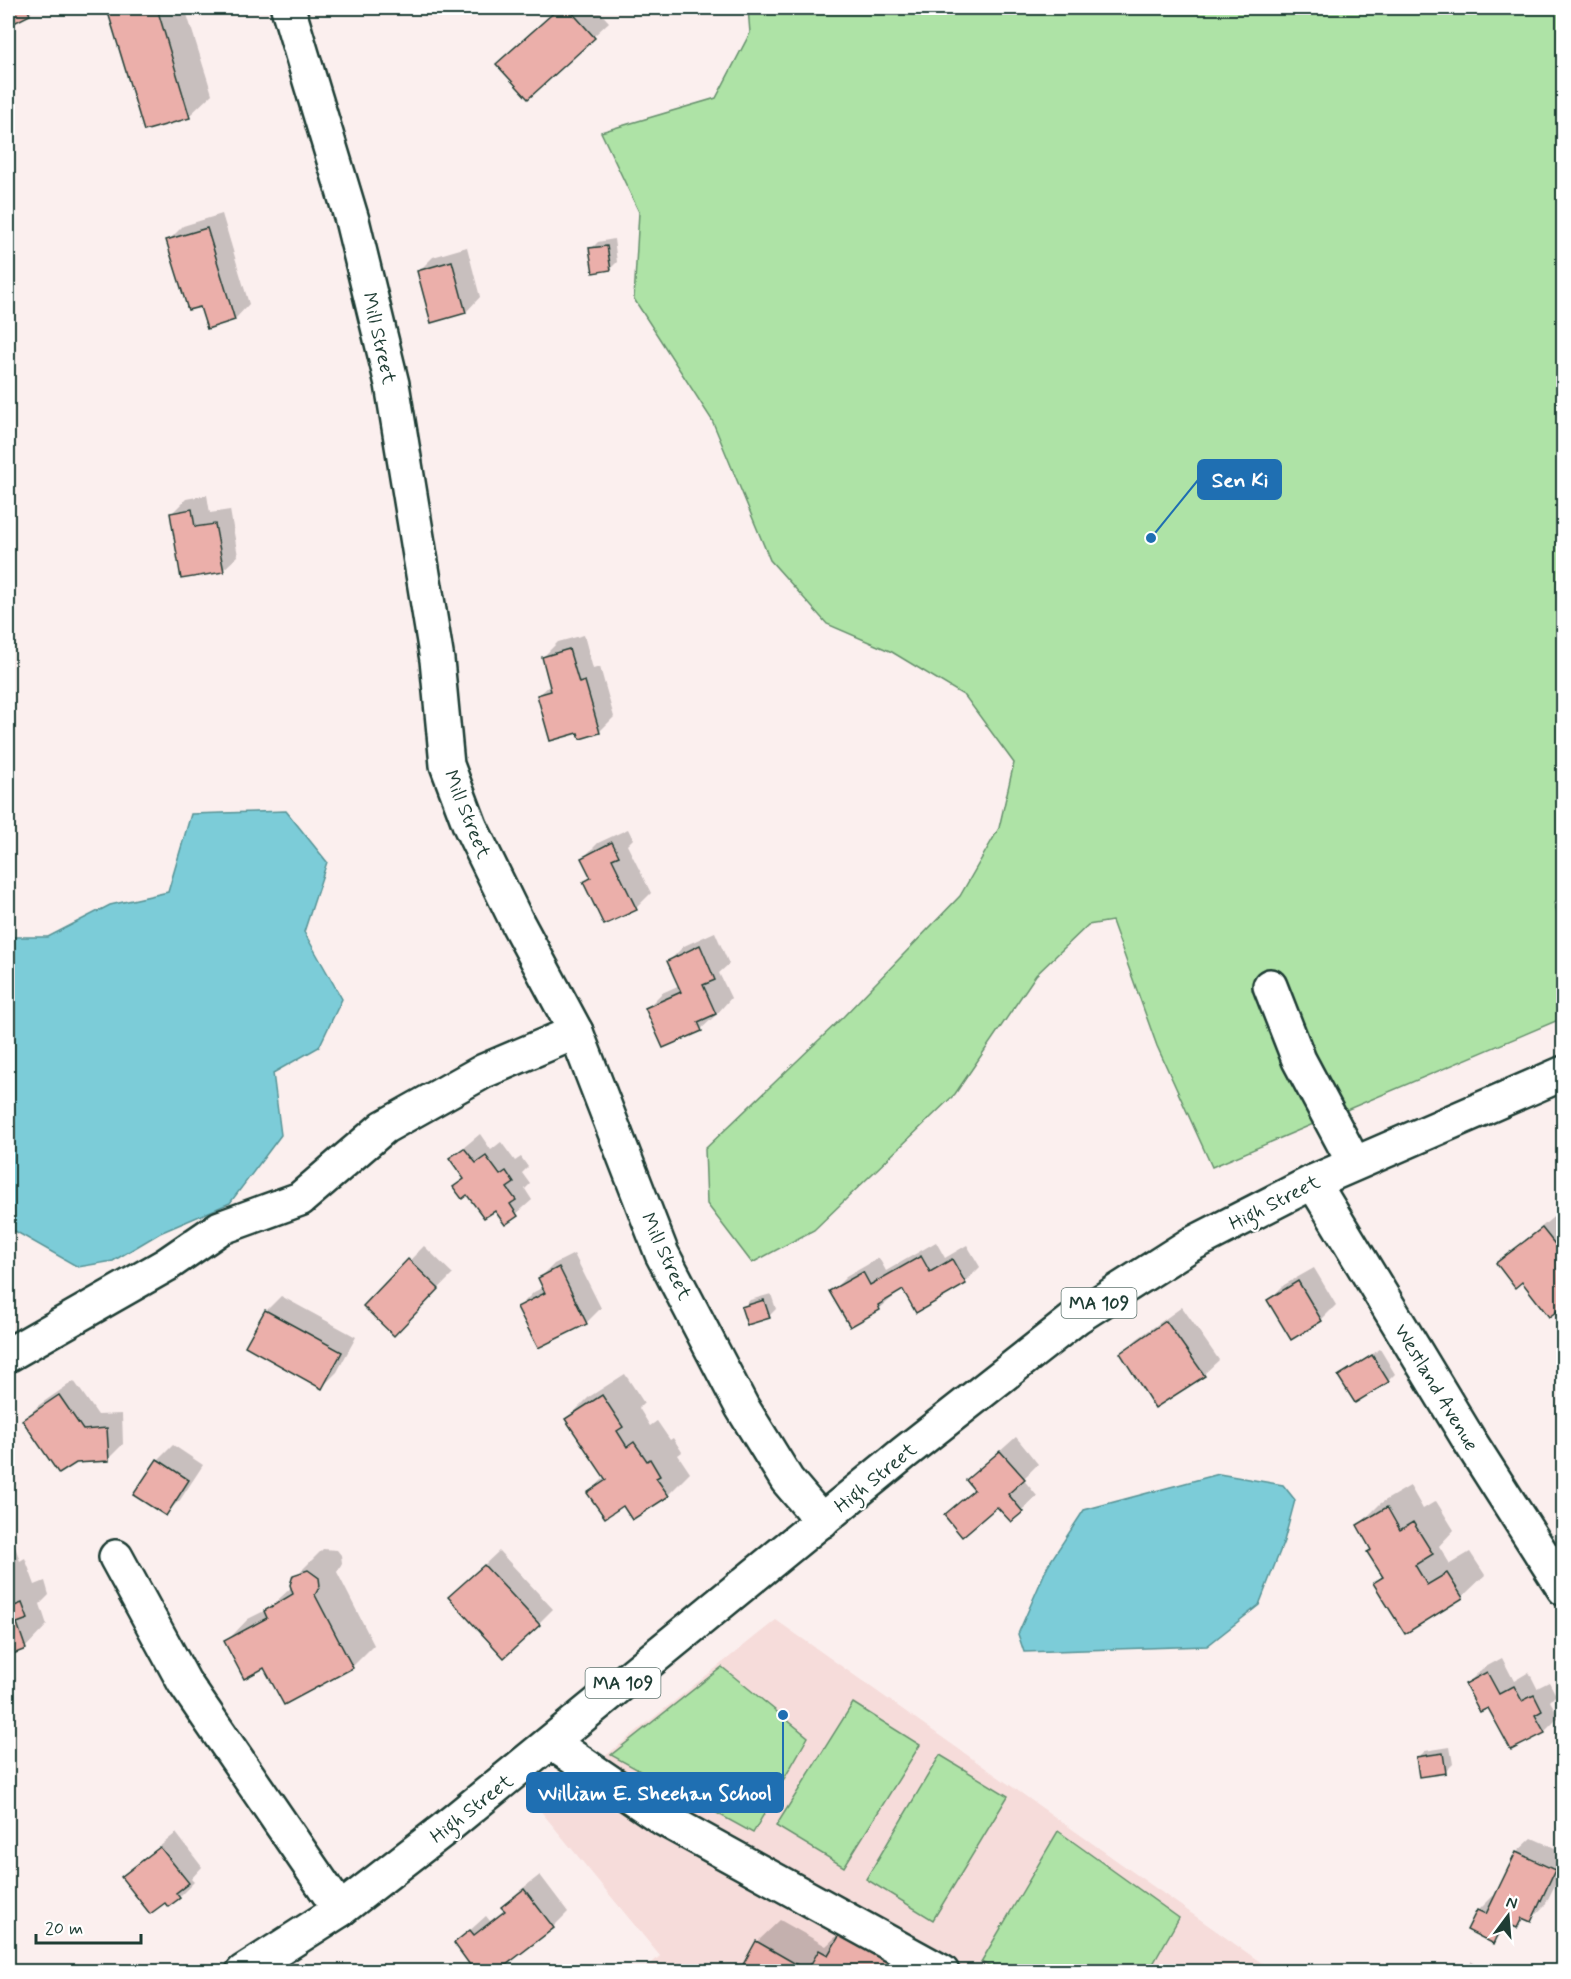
<svg xmlns="http://www.w3.org/2000/svg" width="1571" height="1979" font-family="Mynerve,sans-serif">
<style>
.built{fill:#f6dcda}
.green{fill:#aee3a6;stroke:#66906d;stroke-width:1.5}
.water{fill:#7cccd8;stroke:#579396;stroke-width:1.5}
.shadow{fill:#0003}
.building{fill:#ebafaa;stroke:#1f3d34;stroke-width:1.5}
.lines{fill:none;stroke-linecap:round;stroke-linejoin:round}
.minor-casing{stroke:#1f3d34;stroke-width:38}
.major-casing{stroke:#1f3d34;stroke-width:38}
.minor{stroke:#fff;stroke-width:33}
.major{stroke:#fff;stroke-width:33}
.labels{text-anchor:middle;stroke-width:4.5;stroke-linejoin:round;paint-order:stroke}
.shield{fill:#fff;stroke:#627771;stroke-width:1.5}
.shield-label{font-size:18px;font-weight:bold;fill:#1f3d34}
.street-label{font-size:20px;fill:#1f3d34;stroke:#fff}
.leader{fill:none;stroke:#1f6fb2;stroke-width:2}
.callout-dot{fill:#1f6fb2;stroke:#fff;stroke-width:2}
.callout{fill:#1f6fb2;stroke:#1f6fb2;stroke-width:2}
.callout-label{font-size:21px;text-anchor:middle;font-weight:bold;fill:#fff}
</style>
<rect width="100%" height="100%" fill="#fbefee"/>
<filter id="ink" filterUnits="userSpaceOnUse"><feTurbulence type="fractalNoise" baseFrequency=".0167" numOctaves="2"/><feDisplacementMap in="SourceGraphic" scale="12" xChannelSelector="R" yChannelSelector="G"/><feConvolveMatrix kernelMatrix="1 2 1 2 8 2 1 2 1" color-interpolation-filters="sRGB"/></filter>
<g filter="url(#ink)">
<polygon class="built" points="776,1620 1273,1971 643,1971 660,1956 539,1809"/>
<g class="green">
<polygon points="748,8 1563,8 1564,898 1554,903 1563,928 1563,1018 1212,1167 1157,1046 1112,921 1088,925 1036,975 955,1094 814,1230 752,1263 707,1204 705,1149 843,1017 960,896 999,828 1014,763 965,696 892,652 827,624 770,560 712,420 634,299 639,212 601,132 716,98 750,33"/>
<polygon points="722,1667 808,1737 753,1833 611,1755"/>
<polygon points="853,1703 920,1745 844,1867 776,1826"/>
<polygon points="940,1755 1008,1796 933,1920 866,1879"/>
<polygon points="1058,1831 1179,1918 1149,1971 998,1971 981,1962"/>
</g>
<g class="water">
<polygon points="286,811 327,862 304,932 342,999 319,1047 273,1073 281,1135 230,1203 160,1233 113,1261 78,1267 15,1231 8,1231 8,937 48,937 110,905 168,892 191,814"/>
<polygon points="1219,1474 1283,1485 1295,1500 1284,1541 1259,1605 1207,1646 1024,1652 1018,1634 1048,1565 1084,1510"/>
</g>
<g class="shadow">
<polygon points="8,8 36,8 29,14 8,25"/>
<polygon points="111,8 185,8 212,94 189,116 109,10"/>
<polygon points="559,8 596,8 609,22 528,97 513,49"/>
<polygon points="222,214 249,304 235,319 201,305 168,241 183,226"/>
<polygon points="614,239 617,262 610,269 591,249 598,242"/>
<polygon points="467,247 480,297 466,312 418,272 433,257"/>
<polygon points="207,495 210,513 230,510 238,556 223,570 171,514 186,499"/>
<polygon points="584,635 593,669 600,667 614,717 599,732 538,696 551,684 543,657 558,642"/>
<polygon points="628,829 633,839 627,845 651,893 636,908 585,882 592,875 583,858 598,843"/>
<polygon points="715,932 729,964 719,973 731,998 716,1015 701,1029 647,1008 662,993 680,985 669,961 684,946"/>
<polygon points="480,1134 491,1150 501,1142 515,1161 521,1157 528,1167 522,1173 530,1184 525,1189 532,1200 506,1223 496,1209 455,1187 464,1178 451,1158"/>
<polygon points="1557,1214 1564,1222 1564,1304 1498,1263"/>
<polygon points="936,1242 945,1258 967,1245 980,1267 965,1282 904,1288 879,1309 831,1292 846,1277 879,1258 886,1271"/>
<polygon points="424,1246 453,1274 394,1334 365,1306"/>
<polygon points="574,1254 601,1308 586,1323 519,1307 534,1292 544,1287 539,1279 554,1264"/>
<polygon points="1314,1268 1336,1305 1321,1320 1269,1300 1284,1285"/>
<polygon points="771,1294 776,1309 769,1316 743,1308 750,1300"/>
<polygon points="281,1296 356,1337 337,1372 322,1387 266,1311"/>
<polygon points="1182,1307 1219,1360 1204,1374 1156,1406 1122,1353 1137,1339"/>
<polygon points="1380,1349 1395,1374 1388,1381 1340,1376"/>
<polygon points="625,1374 644,1403 639,1408 650,1426 657,1421 670,1440 673,1438 682,1452 678,1455 690,1473 668,1495 623,1504 589,1493 605,1477 567,1419 589,1397"/>
<polygon points="74,1381 98,1415 122,1414 123,1444 108,1459 24,1420 39,1405"/>
<polygon points="1016,1437 1038,1464 1023,1479 1037,1496 1011,1520 998,1505 946,1515 975,1488 968,1480"/>
<polygon points="173,1445 203,1465 180,1500 165,1514 158,1460"/>
<polygon points="1410,1486 1423,1509 1436,1501 1454,1530 1439,1546 1450,1564 1470,1552 1485,1575 1462,1597 1375,1584 1383,1575 1359,1525 1381,1503"/>
<polygon points="8,1526 20,1561 25,1558 35,1585 45,1581 49,1595 40,1604 47,1625 25,1648 8,1654"/>
<polygon points="323,1549 337,1550 341,1555 342,1563 337,1572 374,1645 352,1667 264,1666 226,1642 248,1619 268,1609 293,1586 292,1580"/>
<polygon points="499,1551 553,1609 538,1624 465,1583"/>
<polygon points="1502,1658 1514,1681 1529,1672 1537,1688 1549,1682 1556,1695 1550,1701 1559,1717 1544,1732 1489,1706 1467,1684 1482,1669"/>
<polygon points="1450,1747 1453,1764 1446,1771 1418,1758 1425,1751"/>
<polygon points="176,1833 202,1867 191,1879 194,1882 179,1897 165,1901 123,1877"/>
<polygon points="1532,1838 1564,1852 1564,1867 1545,1905 1530,1920 1525,1918 1516,1927 1510,1924 1494,1942 1478,1911 1493,1896 1495,1897 1517,1852"/>
<polygon points="540,1875 568,1912 553,1927 495,1972 456,1943 486,1916 490,1921 506,1909 503,1907 518,1892"/>
<polygon points="865,1910 971,1972 734,1972 747,1959 757,1942 780,1920 826,1946"/>
<polygon points="1472,1961 1491,1972 1461,1972"/>
</g>
<g class="building">
<polygon points="8,8 27,8 30,15 8,26"/>
<polygon points="113,8 157,8 190,118 144,131 107,9"/>
<polygon points="559,8 568,8 595,38 528,99 496,64"/>
<polygon points="207,228 235,320 207,329 200,307 188,310 166,240"/>
<polygon points="607,246 611,270 593,273 589,248"/>
<polygon points="452,261 466,313 431,323 417,271"/>
<polygon points="192,509 195,527 215,524 224,572 181,579 170,513"/>
<polygon points="569,649 579,683 585,681 600,733 580,739 578,733 550,741 537,695 551,691 542,657"/>
<polygon points="612,842 619,856 612,859 637,910 604,925 583,882 591,878 581,858"/>
<polygon points="700,945 715,980 703,985 716,1014 698,1022 702,1031 663,1048 645,1008 681,992 667,961"/>
<polygon points="464,1148 476,1163 486,1156 500,1175 506,1171 514,1183 507,1188 516,1200 510,1204 518,1216 505,1225 495,1211 484,1218 467,1195 462,1199 453,1187 464,1179 449,1158"/>
<polygon points="1542,1228 1562,1253 1564,1252 1564,1306 1549,1317 1522,1282 1515,1288 1496,1263"/>
<polygon points="921,1256 930,1272 952,1259 966,1284 916,1313 903,1290 878,1305 880,1310 850,1327 829,1291 863,1272 870,1285"/>
<polygon points="408,1259 439,1289 394,1336 363,1306"/>
<polygon points="559,1267 587,1324 538,1348 517,1307 545,1293 538,1278"/>
<polygon points="1298,1281 1322,1321 1291,1340 1267,1300"/>
<polygon points="764,1300 770,1318 747,1325 741,1307"/>
<polygon points="265,1310 342,1352 322,1389 245,1346"/>
<polygon points="1166,1321 1205,1376 1155,1408 1120,1353"/>
<polygon points="1372,1355 1389,1382 1355,1403 1338,1376"/>
<polygon points="59,1395 83,1430 107,1428 109,1461 76,1463 59,1474 22,1420"/>
<polygon points="602,1395 623,1427 617,1431 627,1447 634,1442 647,1461 650,1459 660,1476 656,1478 669,1496 632,1520 623,1506 605,1518 587,1493 606,1480 565,1419"/>
<polygon points="1000,1451 1025,1479 1008,1494 1023,1512 1011,1522 997,1507 962,1537 944,1515 974,1490 966,1480"/>
<polygon points="157,1459 189,1480 166,1516 133,1495"/>
<polygon points="1387,1507 1400,1530 1413,1522 1433,1554 1415,1565 1427,1585 1447,1573 1463,1598 1405,1634 1373,1583 1383,1577 1367,1552 1371,1550 1357,1525"/>
<polygon points="484,1565 540,1625 504,1658 448,1597"/>
<polygon points="308,1570 319,1578 320,1586 315,1595 353,1668 284,1705 264,1668 244,1679 224,1641 267,1618 264,1611 293,1594 290,1585 293,1575"/>
<polygon points="8,1594 12,1607 22,1603 28,1619 17,1623 26,1649 8,1656"/>
<polygon points="1487,1672 1499,1694 1514,1686 1522,1701 1534,1695 1542,1711 1535,1715 1545,1733 1511,1750 1488,1708 1480,1712 1465,1684"/>
<polygon points="1443,1753 1446,1773 1419,1777 1416,1757"/>
<polygon points="160,1847 189,1883 176,1893 180,1898 168,1907 165,1903 150,1914 121,1877"/>
<polygon points="1516,1852 1555,1870 1531,1922 1522,1918 1517,1928 1504,1922 1494,1944 1467,1930 1477,1910 1486,1914"/>
<polygon points="524,1889 554,1928 497,1972 475,1972 454,1943 470,1930 474,1935 505,1911 501,1907"/>
<polygon points="842,1931 913,1972 821,1972 811,1964 819,1950 828,1955"/>
<polygon points="756,1941 810,1972 739,1972"/>
</g>
<g class="lines">
<g class="minor-casing">
<g id="minor">
<polyline points="288,8 352,220 392,384 437,660 447,765 470,826 518,924 576,1032 662,1254 742,1407 787,1480 822,1521"/>
<polyline points="1270,986 1299,1060 1354,1163"/>
<polyline points="1313,1182 1469,1440 1564,1589"/>
<polyline points="8,1355 166,1265 220,1228 300,1199 384,1127 484,1071 576,1032"/>
<polyline points="116,1557 184,1682 340,1910"/>
<polyline points="552,1743 664,1819 942,1972"/>
</g>
</g>
<g class="major-casing">
<polyline id="major" points="243,1972 340,1910 443,1830 904,1453 1077,1317 1190,1245 1313,1182 1564,1073"/>
</g>
<use href="#minor" class="minor"/>
<use href="#major" class="major"/>
</g>
</g>
<g class="labels">
<g class="shield">
<rect x="1061.5" y="1288" width="75" height="30" rx="4.5"/>
<rect x="585.5" y="1668" width="75" height="30" rx="4.5"/>
</g>
<g class="shield-label">
<text x="1099" y="1309">MA 109</text>
<text x="623" y="1689">MA 109</text>
</g>
<g class="street-label">
<text transform="translate(380 338) rotate(77)" y="7">Mill Street</text>
<text transform="translate(468 814) rotate(68)" y="7">Mill Street</text>
<text transform="translate(1274 1202) rotate(-27)" y="7">High Street</text>
<text transform="translate(667 1256) rotate(65)" y="7">Mill Street</text>
<text transform="translate(1437 1387) rotate(59)" y="7">Westland Avenue</text>
<text transform="translate(875 1477) rotate(-39)" y="7">High Street</text>
<text transform="translate(471 1808) rotate(-38)" y="7">High Street</text>
</g>
</g>
<path class="leader" d="M1151 538L1198 480M783 1715L783 1792"/>
<g class="callout-dot">
<circle cx="1151" cy="538" r="6"/>
<circle cx="783" cy="1715" r="6"/>
</g>
<g class="callout">
<rect x="1198" y="460" width="83" height="39" rx="6"/>
<rect x="527" y="1773" width="256" height="39" rx="6"/>
</g>
<g class="callout-label">
<text x="1240" y="487">Sen Ki</text>
<text x="655" y="1800">William E. Sheehan School</text>
</g>
<rect width="1571" height="1979" fill="none" stroke="#fff" stroke-width="30"/>
<rect x="15" y="15" width="1541" height="1949" fill="none" stroke="#1f3d34" stroke-width="2" filter="url(#ink)"/>
<g transform="translate(1508 1916) rotate(16)" stroke="#ffffff" stroke-width="4.5" paint-order="stroke">
<path d="M0-4.5L10 22L0 15L-10 22Z" fill="#1f3d34"/>
<text y="-9" font-size="16" font-weight="bold" text-anchor="middle" fill="#1f3d34">N</text>
</g>
<path d="M36 1934v9h105v-9" fill="none" stroke="#1f3d34" stroke-width="3"/>
<text x="45" y="1934" font-size="18" fill="#1f3d34" stroke="#ffffff" stroke-width="4.5" paint-order="stroke">20 m</text>
</svg>
